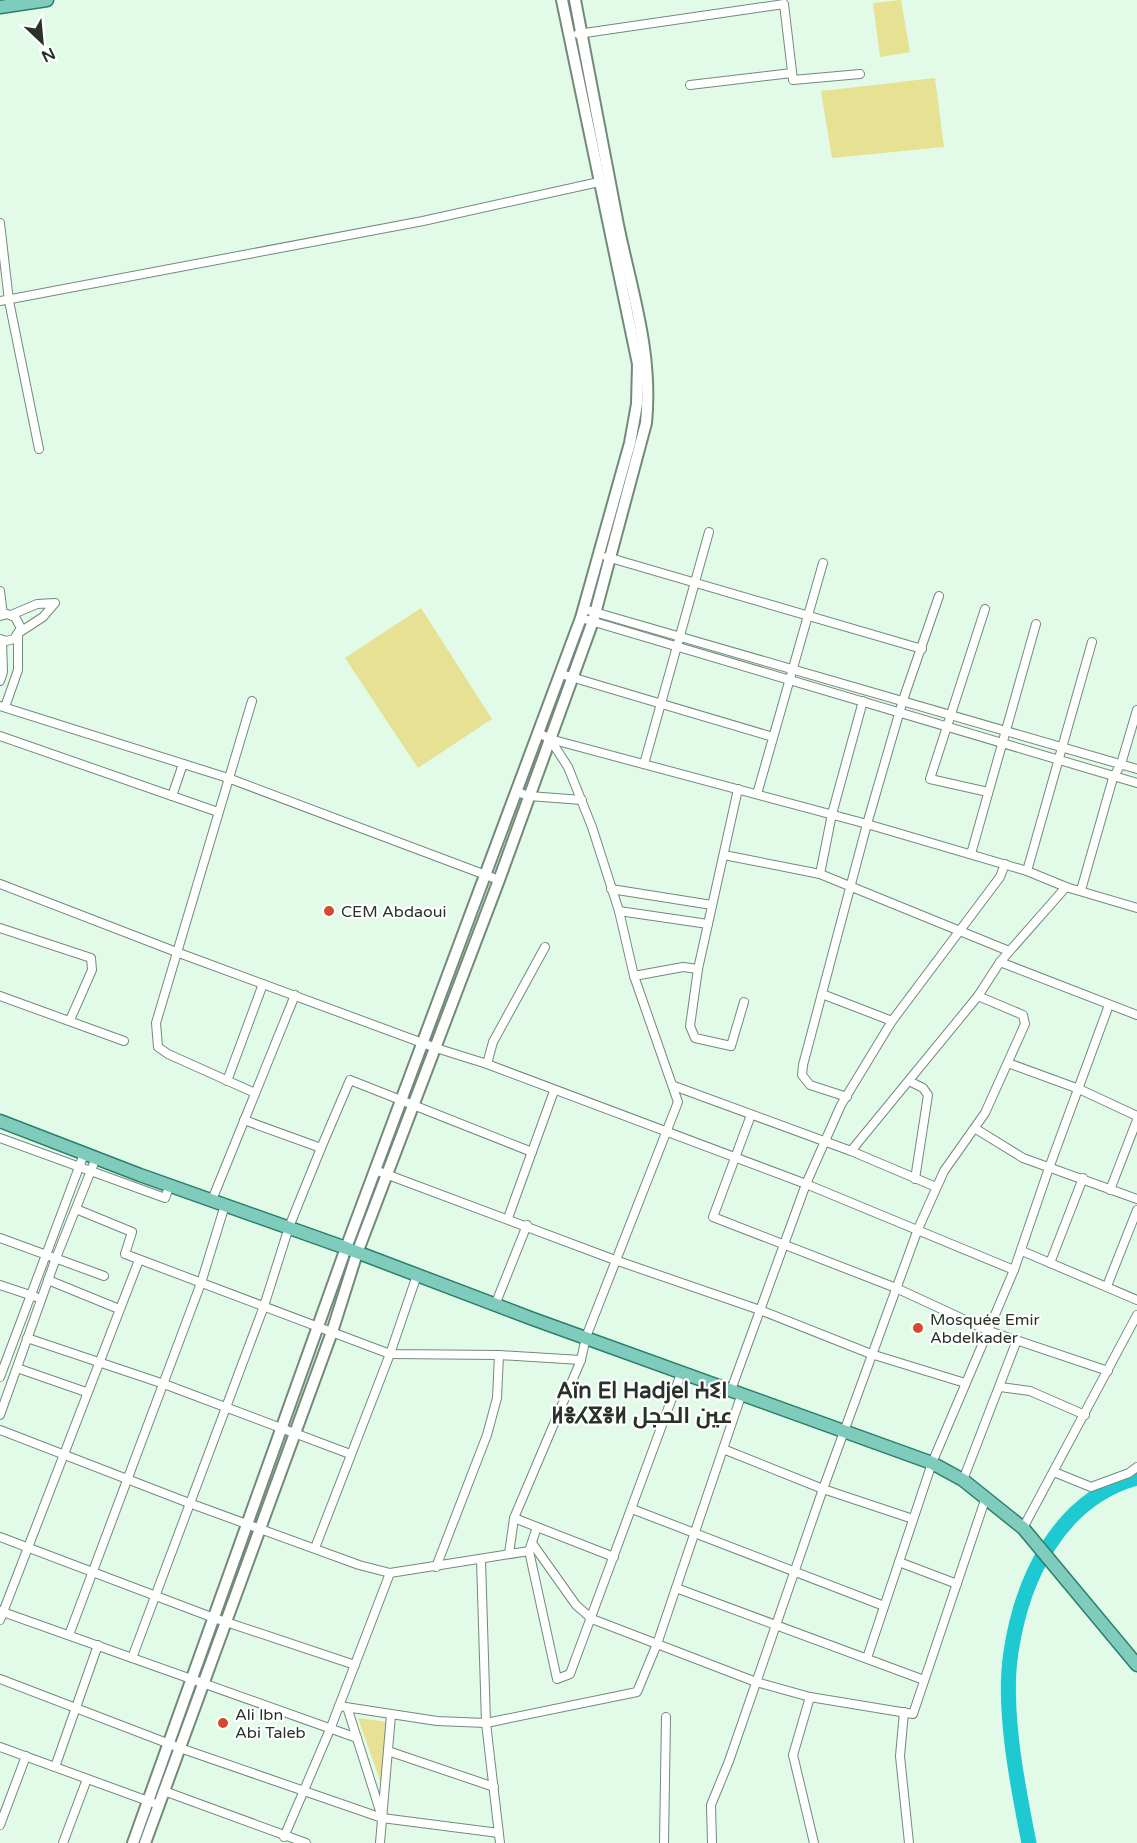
<svg xmlns="http://www.w3.org/2000/svg" width="1137" height="1843" font-family="'Varela Round',Cairo,'Noto Sans Tifinagh',sans-serif">
<style>
.green{fill:#e7e193}
.lines{fill:none;stroke-linecap:round;stroke-linejoin:round}
.river{stroke:#1ec9d1;stroke-width:15}
.minor-casing{stroke:#748a79;stroke-width:10}
.secondary-casing{stroke:#748a79;stroke-width:14}
.primary-casing{stroke:#297f6c;stroke-width:15}
.minor{stroke:#fff;stroke-width:8}
.secondary{stroke:#fff;stroke-width:10}
.primary{stroke:#7fcbbc;stroke-width:12}
.poi-dot{fill:#d5492e;stroke:#fff;stroke-width:2}
.labels{text-anchor:middle;stroke-width:4.5;stroke-linejoin:round;paint-order:stroke}
.poi-label{font-size:16px;fill:#28322b;stroke:#fff;text-anchor:start}
.district-label{font-size:22px;font-weight:bold;fill:#28322b;stroke:#fff}
</style>
<rect width="100%" height="100%" fill="#e2fbe8"/>
<g class="green">
<polygon points="901,0 910,52 880,57 873,3"/>
<polygon points="935,78 944,147 832,158 821,91"/>
<polygon points="421,608 492,719 418,768 345,658"/>
<polygon points="358,1718 387,1722 381,1783"/>
</g>
<g class="lines">
<path class="river" d="M1029,1843c-11,-55 -27,-135 -18,-191 11,-73 48,-153 126,-174"/>
<g class="minor-casing">
<g id="minor">
<polyline points="578,34 784,4 793,80 860,74"/>
<polyline points="690,85 792,73"/>
<polyline points="0,223 9,301 39,449"/>
<polyline points="0,301 423,221 599,182"/>
<polyline points="607,557 922,649"/>
<polyline points="0,591 3,615"/>
<polyline points="584,609 1137,769"/>
<polyline points="985,609 930,779 988,792"/>
<polyline points="11,615 37,604 55,603 43,617 20,632"/>
<polyline points="0,616 7,614 15,617 21,628 14,639 6,641 0,639"/>
<polyline points="581,618 1137,783"/>
<polyline points="561,674 773,737"/>
<polyline points="0,681 3,672 2,640"/>
<polyline points="252,701 156,1023 158,1047 168,1054 255,1093"/>
<polyline points="0,706 228,778 499,880"/>
<polyline points="5,707 18,670 18,636"/>
<polyline points="539,733 550,739 867,824 1027,871 1066,887 1137,908"/>
<polyline points="0,736 218,812"/>
<polyline points="644,764 709,532"/>
<polyline points="517,792 529,796 582,800"/>
<polyline points="757,794 823,563"/>
<polyline points="172,796 183,764"/>
<polyline points="971,854 1036,624"/>
<polyline points="724,855 820,874 1009,951"/>
<polyline points="1027,871 1092,642"/>
<polyline points="820,874 832,814 863,701"/>
<polyline points="0,884 179,953 436,1048 487,1064 806,1184 1014,1270"/>
<polyline points="611,889 712,905"/>
<polyline points="1081,890 1113,778 1121,764 1137,710"/>
<polyline points="619,911 708,924"/>
<polyline points="0,928 91,958 92,970 70,1020"/>
<polyline points="1000,962 1137,1015"/>
<polyline points="698,969 690,1026 695,1038 731,1046 744,1002"/>
<polyline points="634,976 683,967 698,969 738,789"/>
<polyline points="822,994 892,1021"/>
<polyline points="0,996 124,1041"/>
<polyline points="1008,1063 1079,1089 1137,1116"/>
<polyline points="487,1064 493,1042 545,947"/>
<polyline points="227,1081 263,984"/>
<polyline points="909,1081 923,1088 928,1095 915,1179"/>
<polyline points="674,1086 851,1151 936,1187"/>
<polyline points="847,1097 810,1085 802,1075 803,1065 867,824 903,700 939,596"/>
<polyline points="751,1115 713,1217 896,1288 989,1331 1108,1371"/>
<polyline points="976,1129 1023,1158 1137,1199"/>
<polyline points="0,1138 165,1198 170,1185"/>
<polyline points="321,1148 350,1080 532,1152"/>
<polyline points="851,1151 978,996 1000,962 1066,887"/>
<polyline points="375,1170 615,1260 760,1310 871,1354 965,1383"/>
<polyline points="1110,1190 1137,1120"/>
<polyline points="212,1200 295,995"/>
<polyline points="76,1209 132,1232 125,1254 390,1354 499,1355 581,1360"/>
<polyline points="508,1218 554,1091"/>
<polyline points="0,1238 104,1276"/>
<polyline points="1022,1251 1137,1300"/>
<polyline points="1050,1263 1083,1178"/>
<polyline points="48,1280 119,1309"/>
<polyline points="0,1285 36,1297"/>
<polyline points="1107,1286 1137,1210"/>
<polyline points="495,1305 527,1225"/>
<polyline points="27,1338 164,1384 350,1454"/>
<polyline points="17,1368 86,1392"/>
<polyline points="0,1377 84,1154"/>
<polyline points="1000,1387 1030,1391 1085,1415"/>
<polyline points="731,1390 806,1184 841,1105 892,1021 1000,877 1005,864"/>
<polyline points="0,1415 56,1258 96,1158"/>
<polyline points="0,1430 189,1503 359,1565 390,1573 529,1551 537,1527"/>
<polyline points="723,1449 823,1489 913,1519"/>
<polyline points="1054,1472 1091,1487 1129,1473 1137,1467"/>
<polyline points="963,1480 1017,1340"/>
<polyline points="632,1509 884,1606"/>
<polyline points="514,1518 614,1557"/>
<polyline points="1023,1528 1137,1315"/>
<polyline points="0,1537 214,1618 355,1665"/>
<polyline points="532,1543 576,1605 592,1619 756,1682 810,1697 913,1714 986,1497"/>
<polyline points="315,1548 390,1354 417,1275"/>
<polyline points="529,1551 557,1679 570,1674 682,1371"/>
<polyline points="509,1554 514,1518 581,1360 586,1337 678,1102 634,976 619,911 592,827 568,767 550,739"/>
<polyline points="481,1560 486,1723 500,1843"/>
<polyline points="899,1562 957,1584"/>
<polyline points="436,1567 487,1435 497,1398 499,1355"/>
<polyline points="676,1588 924,1680"/>
<polyline points="0,1611 357,1738"/>
<polyline points="0,1620 139,1260"/>
<polyline points="69,1635 201,1283 225,1205"/>
<polyline points="132,1658 264,1306 289,1227 321,1148 244,1120"/>
<polyline points="867,1658 932,1463 1014,1270 1049,1168 1109,1005"/>
<polyline points="0,1679 180,1748 382,1818 499,1833"/>
<polyline points="810,1697 793,1755 814,1843"/>
<polyline points="339,1706 437,1721 486,1723 637,1692 657,1644 742,1393"/>
<polyline points="348,1710 381,1814"/>
<polyline points="904,1712 900,1756 909,1843"/>
<polyline points="0,1747 159,1805"/>
<polyline points="388,1751 494,1787"/>
<polyline points="55,1767 98,1645"/>
<polyline points="164,1791 306,1843"/>
<polyline points="0,1825 26,1756"/>
<polyline points="284,1837 331,1727 390,1573"/>
<polyline points="63,1843 87,1779"/>
<polyline points="380,1843 391,1715"/>
<polyline points="664,1843 666,1717"/>
<polyline points="712,1843 711,1805 729,1761 823,1489 918,1229 944,1171 985,1113 1025,1024 1023,1015 978,996"/>
</g>
</g>
<g class="secondary-casing">
<g id="secondary">
<polyline points="133,1843 346,1248 581,618 630,443 637,404 638,364 562,0"/>
<path d="M145,1843l187,-511 25,-79 142,-373 94,-259 53,-198c7,-70 -14,-130 -28,-198 -15,-75 -29,-150 -43,-225"/>
</g>
</g>
<g class="primary-casing">
<g id="primary">
<polyline points="0,7 47,0"/>
<polyline points="0,1121 140,1175 346,1248 533,1319 932,1463 963,1480 1023,1528 1137,1665"/>
</g>
</g>
<use href="#minor" class="minor"/>
<use href="#secondary" class="secondary"/>
<use href="#primary" class="primary"/>
</g>
<g class="poi-dot">
<circle cx="329" cy="911" r="6"/>
<circle cx="918" cy="1328" r="6"/>
<circle cx="223" cy="1723" r="6"/>
</g>
<g class="labels">
<g class="poi-label">
<text x="341" y="917">CEM Abdaoui</text>
<text x="930" y="1325">Mosquée Emir<tspan x="930" dy="18">Abdelkader</tspan></text>
<text x="235" y="1720">Ali Ibn<tspan x="235" dy="18">Abi Taleb</tspan></text>
</g>
<g class="district-label">
<text x="642" y="1398">Aïn El Hadjel ⵄⵉⵏ<tspan x="642" dy="25">ⵍⴻⵃⴵⴻⵍ عين الحجل</tspan></text>
</g>
</g>
<g transform="translate(42 42) rotate(154)" stroke="#ffffff" stroke-width="4.5" paint-order="stroke">
<path d="M0-4.5L10 22L0 15L-10 22Z" fill="#28322b"/>
<text y="-9" font-size="16" font-weight="bold" text-anchor="middle" fill="#28322b">N</text>
</g>
</svg>
